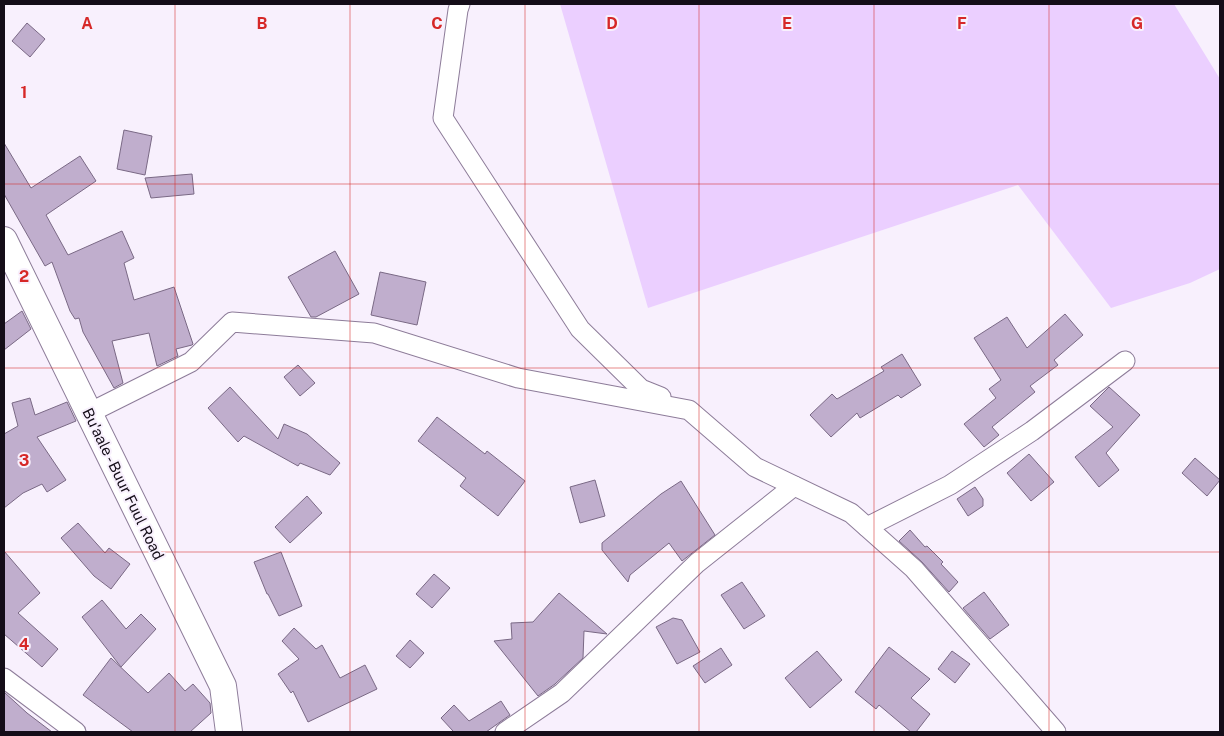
<svg xmlns="http://www.w3.org/2000/svg" width="1224" height="736" font-family="'Public Sans',sans-serif">
<style>
.green{fill:#ebcfff}
.building{fill:#c0aecd;stroke:#7a6985}
.lines{fill:none;stroke-linecap:round;stroke-linejoin:round}
.street-casing{stroke:#8d7c99;stroke-width:21}
.secondary-casing{stroke:#8d7c99;stroke-width:28}
.street{stroke:#fff;stroke-width:19}
.secondary{stroke:#fff;stroke-width:26}
.grid{fill:none;stroke:#d62828;stroke-width:1;stroke-opacity:0.55}
.labels{text-anchor:middle;stroke-width:4;stroke-linejoin:round;paint-order:stroke}
.street-label{font-size:15px;fill:#140d18;stroke:#f8f0fd}
.grid-label{font-size:16px;text-anchor:middle;font-weight:bold;fill:#d62828;stroke:#f8f0fd;stroke-width:4;stroke-linejoin:round;paint-order:stroke}
</style>
<rect width="100%" height="100%" fill="#f8f0fd"/>
<polygon class="green" points="560,4 1174,4 1220,79 1220,269 1190,283 1111,308 1018,185 648,308"/>
<g class="building">
<polygon points="27,23 45,39 30,57 12,41"/>
<polygon points="124,130 152,136 145,175 117,169"/>
<polygon points="4,143 31,188 80,156 96,181 46,215 68,255 122,231 134,258 124,263 134,300 174,287 193,344 192,345 176,349 178,356 157,366 149,333 112,341 123,383 114,388 83,332 79,318 75,319 70,311 52,262 45,266 4,194"/>
<polygon points="192,174 194,194 151,198 145,178"/>
<polygon points="335,251 359,294 316,317 311,317 288,277"/>
<polygon points="380,272 426,282 417,325 371,315"/>
<polygon points="22,311 31,329 4,350 4,324"/>
<polygon points="1065,314 1083,335 1054,360 1058,365 1030,386 1035,392 992,427 999,435 984,447 964,424 996,398 989,389 1001,380 974,338 1007,317 1027,348"/>
<polygon points="902,354 921,385 901,398 898,395 860,418 857,413 831,437 810,415 832,394 837,399 884,371 881,367"/>
<polygon points="298,365 315,383 300,396 284,377"/>
<polygon points="230,387 278,439 284,424 307,434 340,463 330,475 300,463 298,466 244,436 238,442 208,408"/>
<polygon points="1109,387 1140,415 1106,453 1119,470 1099,487 1075,457 1113,427 1090,406"/>
<polygon points="30,398 35,415 67,402 76,421 37,437 66,480 47,492 42,484 23,493 4,508 4,434 18,426 12,403"/>
<polygon points="437,417 485,454 487,451 525,481 498,516 460,486 466,478 418,441"/>
<polygon points="1029,454 1054,482 1031,501 1007,473"/>
<polygon points="1195,458 1220,480 1207,496 1182,473"/>
<polygon points="595,480 605,516 580,523 570,487"/>
<polygon points="681,481 715,535 682,561 669,543 630,575 628,582 602,550 602,543 661,494"/>
<polygon points="975,487 983,499 983,506 968,516 957,499"/>
<polygon points="307,496 322,513 290,543 275,527"/>
<polygon points="78,523 105,553 109,548 130,564 111,589 94,576 61,538"/>
<polygon points="910,530 925,547 927,546 943,562 941,564 958,582 949,592 922,562 899,541"/>
<polygon points="4,551 40,593 18,613 58,649 42,667 4,634"/>
<polygon points="281,552 302,606 279,616 268,594 267,594 254,562"/>
<polygon points="434,574 450,588 432,608 416,594"/>
<polygon points="742,582 765,616 744,629 721,595"/>
<polygon points="984,592 1009,625 990,639 963,608"/>
<polygon points="559,593 607,634 584,631 583,658 555,684 538,696 494,641 512,639 511,623 533,622"/>
<polygon points="102,600 126,629 141,614 156,629 121,667 82,617"/>
<polygon points="673,618 682,620 700,652 677,664 656,627"/>
<polygon points="294,628 316,649 322,645 340,678 365,665 377,689 308,722 293,691 291,693 278,674 299,659 282,641"/>
<polygon points="410,640 424,653 410,668 396,656"/>
<polygon points="889,647 930,679 911,698 930,714 916,732 911,732 879,705 876,709 855,692"/>
<polygon points="721,648 732,665 705,683 693,666"/>
<polygon points="817,651 842,680 810,708 785,678"/>
<polygon points="952,651 970,664 955,683 938,669"/>
<polygon points="111,658 148,693 169,673 185,691 193,684 210,703 211,713 190,732 133,732 83,695"/>
<polygon points="4,692 27,713 52,732 4,732"/>
<polygon points="501,701 510,715 486,732 451,732 453,731 441,718 454,705 469,721"/>
</g>
<g class="lines">
<g class="street-casing">
<g id="street">
<polyline points="460,4 458,10 443,118 580,329 641,389 661,397"/>
<polyline points="89,413 191,362 232,322 374,333 518,378 689,410 755,467 851,513 914,569 1056,732"/>
<polyline points="867,527 950,485 1032,431 1125,361"/>
<polyline points="4,678 76,732"/>
<polyline points="505,732 562,693 697,563 794,486"/>
</g>
</g>
<g class="secondary-casing">
<polyline id="secondary" points="4,240 223,686 229,732"/>
</g>
<use href="#street" class="street"/>
<use href="#secondary" class="secondary"/>
</g>
<path class="grid" d="M175,4v728M350,4v728M525,4v728M699,4v728M874,4v728M1049,4v728M4,184h1216M4,368h1216M4,552h1216"/>
<g class="labels">
<g class="street-label">
<text transform="translate(123 484) rotate(64)" y="5">Bu'aale - Buur Fuul Road</text>
</g>
</g>
<g class="grid-label">
<text x="87" y="29">A</text>
<text x="262" y="29">B</text>
<text x="437" y="29">C</text>
<text x="612" y="29">D</text>
<text x="787" y="29">E</text>
<text x="962" y="29">F</text>
<text x="1137" y="29">G</text>
<text x="24" y="98">1</text>
<text x="24" y="282">2</text>
<text x="24" y="466">3</text>
<text x="24" y="650">4</text>
</g>
<rect width="1224" height="736" fill="none" stroke="#140d18" stroke-width="10"/>
</svg>
